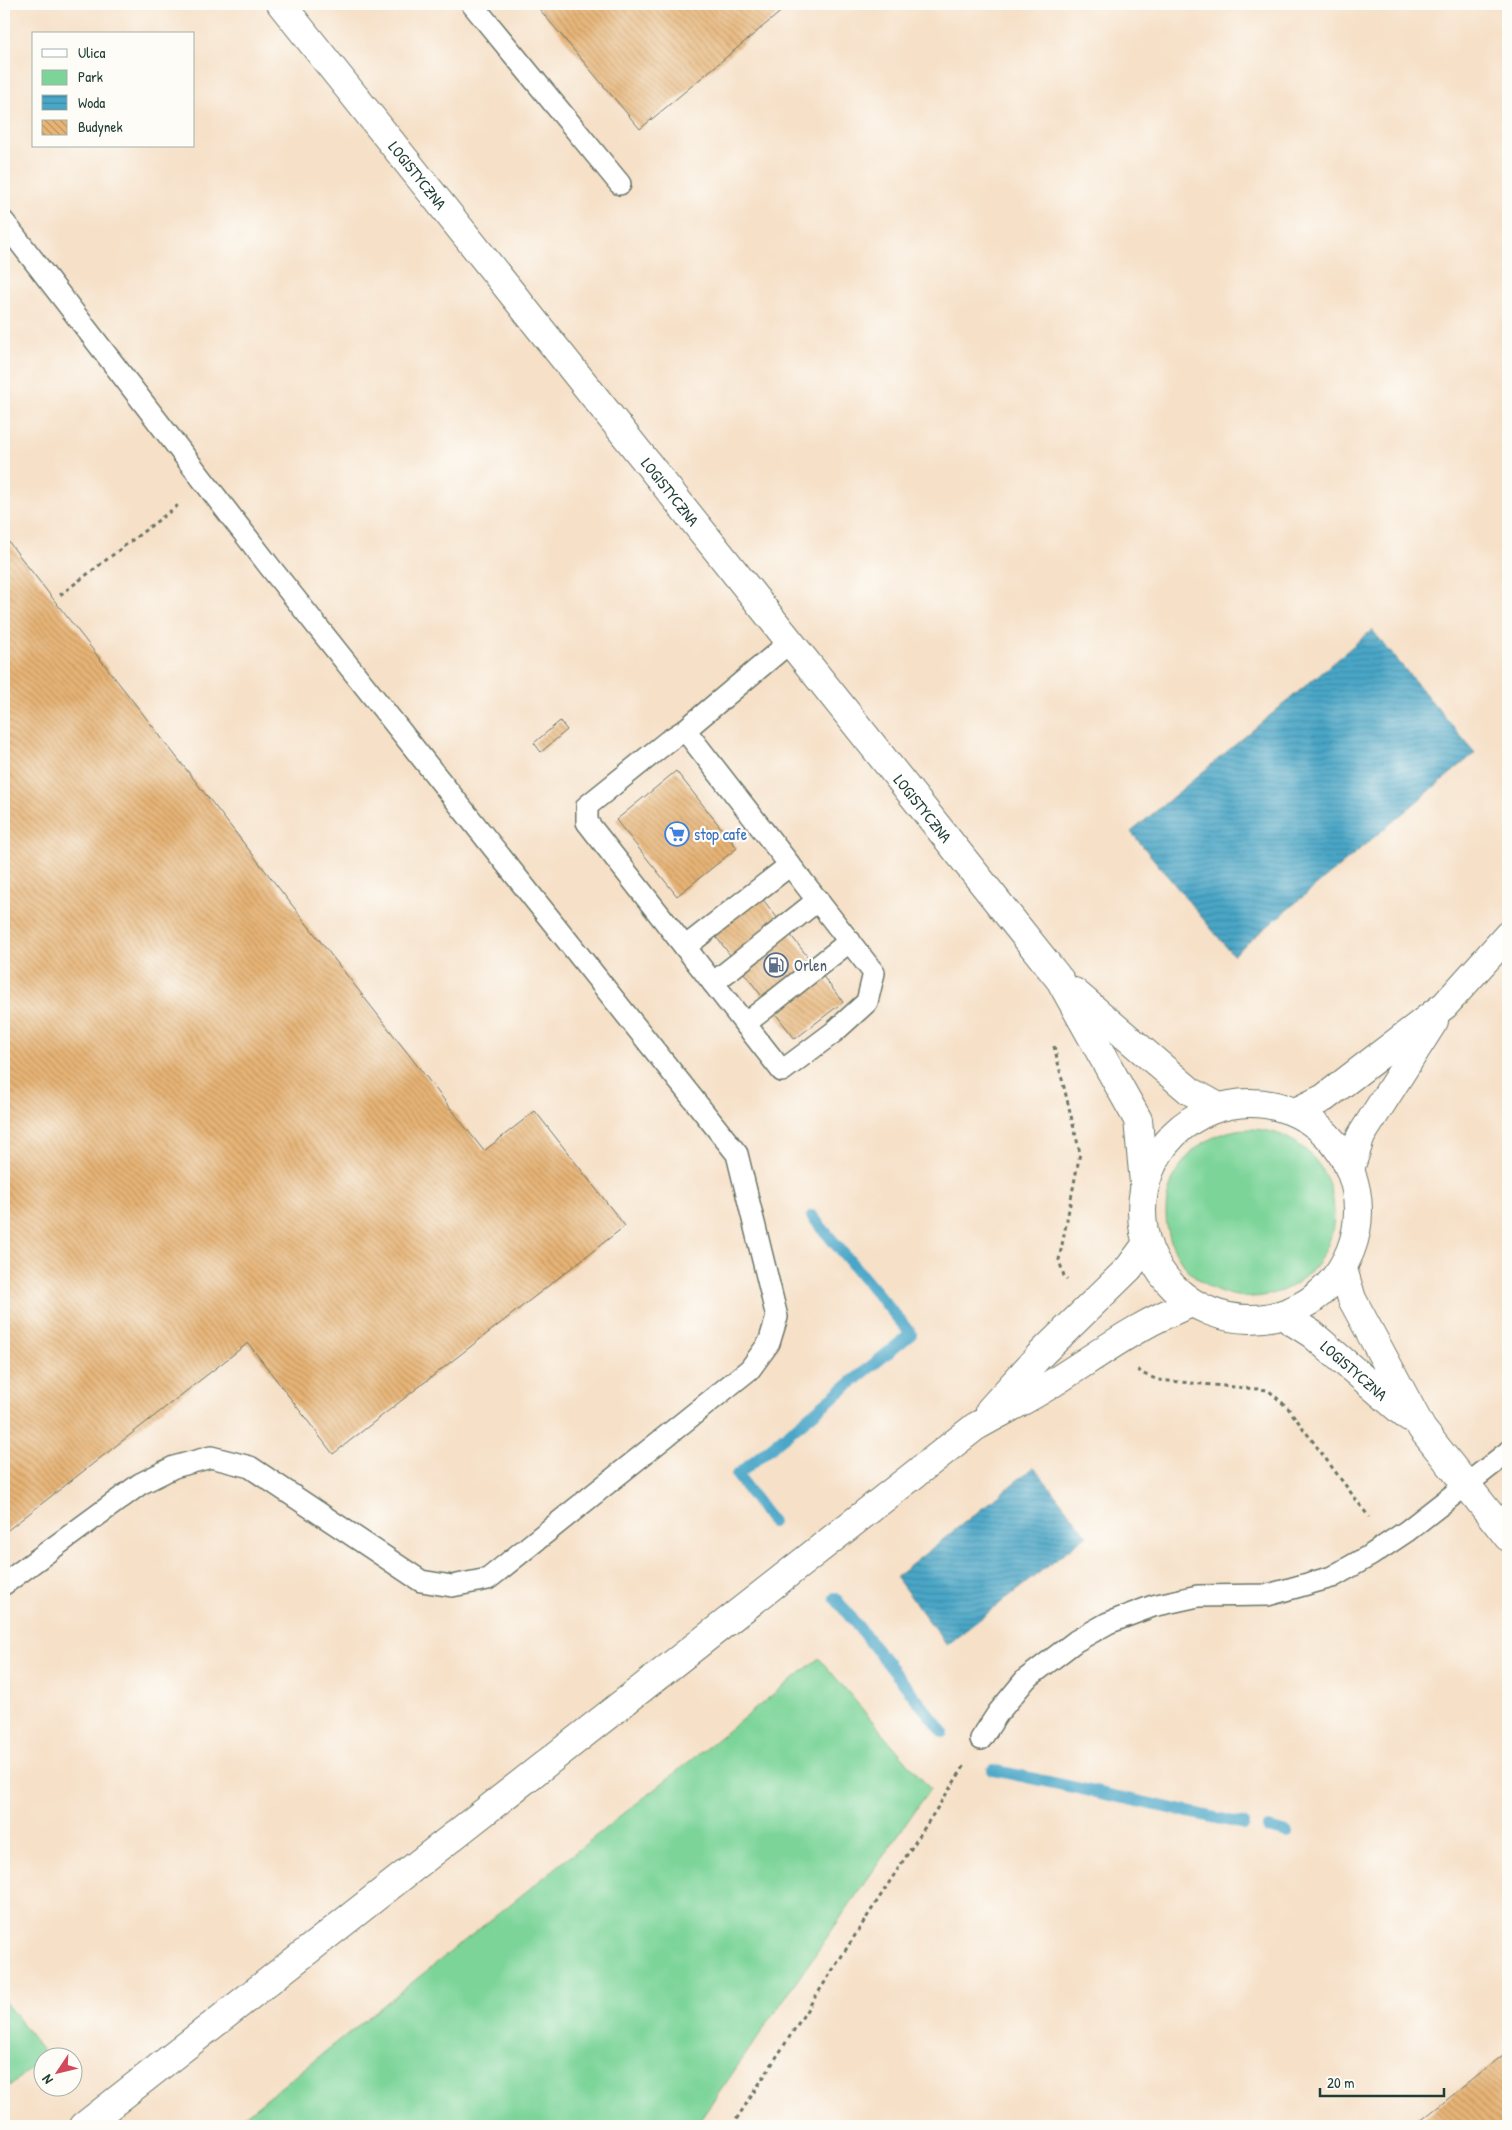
<svg xmlns="http://www.w3.org/2000/svg" width="1512" height="2130" font-family="'Patrick Hand',sans-serif">
<style>
.green{fill:#7cd499;stroke:#4e8866}
.water{fill:url(#water-rules);stroke:#34727e}
.lines{fill:none;stroke-linecap:round;stroke-linejoin:round}
.stream{stroke:#49a6c7;stroke-width:12}
.building{fill:url(#building-back-hatch)}
.service-casing{stroke:#6a7667;stroke-width:24}
.minor-casing{stroke:#6a7667;stroke-width:30}
.tertiary-casing{stroke:#6a7667;stroke-width:30}
.secondary-casing{stroke:#6a7667;stroke-width:30}
.path{stroke:#6a7667;stroke-width:3;stroke-dasharray:4 4;stroke-linecap:butt}
.service{stroke:#fff;stroke-width:21}
.minor{stroke:#fff;stroke-width:28}
.tertiary{stroke:#fff;stroke-width:28}
.secondary{stroke:#fff;stroke-width:28}
.labels{text-anchor:middle;stroke-width:4.5;stroke-linejoin:round;paint-order:stroke}
.street-label{font-size:16px;fill:#1f3d34;stroke:#fdfcf7}
.shop-label{font-size:16px;fill:#366cbe;stroke:#fdfcf7;text-anchor:start}
.service-label{font-size:16px;fill:#4e5e75;stroke:#fdfcf7;text-anchor:start}
</style>
<defs>
<pattern id="water-rules" width="6" height="5" patternUnits="userSpaceOnUse" patternTransform="scale(1.25)"><rect width="6" height="5" fill="#49a6c7"/><path d="M0 2.5h6" fill="none" stroke="#3c88a2"/></pattern>
<pattern id="building-back-hatch" width="6" height="6" patternUnits="userSpaceOnUse" patternTransform="scale(1.25)"><rect width="6" height="6" fill="#e8b476"/><path d="M-1 5l2 2M0 0l6 6M5-1l2 2" fill="none" stroke="#bb9462"/></pattern>
</defs>
<rect width="100%" height="100%" fill="#fdfcf7"/>
<filter id="ink" filterUnits="userSpaceOnUse"><feTurbulence type="fractalNoise" baseFrequency=".02" numOctaves="2"/><feDisplacementMap in="SourceGraphic" scale="10" xChannelSelector="R" yChannelSelector="G"/><feConvolveMatrix kernelMatrix="1 2 1 2 8 2 1 2 1" color-interpolation-filters="sRGB"/></filter>
<filter id="wash" filterUnits="userSpaceOnUse"><feTurbulence type="fractalNoise" baseFrequency=".0096" numOctaves="4" result="noise"/><feDisplacementMap in="SourceGraphic" scale="20" xChannelSelector="R" yChannelSelector="G"/><feGaussianBlur stdDeviation="1.12" result="paint"/><feColorMatrix in="noise" values="0 0 0 0 0 0 0 0 0 0 0 0 0 0 0 0 0 1.4 0 .05"/><feComposite in="paint" operator="in"/></filter>
<g filter="url(#wash)">
<rect width="100%" height="100%" fill="#f6e0c7"/>
<g class="green">
<circle cx="1250" cy="1213" r="84"/>
<polygon points="819,1658 930,1789 696,2126 232,2126"/>
<polygon points="4,2001 47,2056 42,2058 42,2060 4,2090"/>
</g>
<g class="water">
<polygon points="1372,630 1475,753 1233,955 1131,832"/>
<polygon points="1034,1467 1087,1535 947,1645 896,1577"/>
</g>
<g class="lines">
<g class="stream">
<polyline points="772,1522 737,1475 911,1334 812,1216"/>
<polyline points="835,1598 943,1732"/>
<polyline points="993,1770 1244,1824"/>
<polyline points="1268,1828 1287,1833"/>
</g>
</g>
<g id="blocks">
<g class="building">
<polygon points="535,4 790,4 640,129"/>
<polygon points="4,536 484,1151 535,1111 625,1226 333,1454 248,1343 4,1533"/>
<polygon points="560,721 567,730 541,752 534,743"/>
<polygon points="676,771 737,848 677,896 616,820"/>
<polygon points="757,892 843,1002 795,1039 710,929"/>
<polygon points="1508,2051 1508,2126 1414,2126"/>
</g>
</g>
</g>
<g filter="url(#ink)">
<use href="#blocks" fill-opacity="0" stroke="#6a7667" stroke-width="1"/>
<g class="lines">
<g class="service-casing">
<g id="service">
<polyline points="472,4 620,184"/>
<polyline points="4,222 270,567 737,1154 777,1317 769,1343 750,1369 488,1579 452,1586 421,1581 250,1467 211,1457 174,1467 140,1484 4,1584"/>
<polyline points="685,730 874,973 867,1002 834,1032 782,1071 587,822 587,806 668,741 685,730 790,642"/>
<polyline points="685,947 790,865"/>
<polyline points="713,983 818,900"/>
<polyline points="745,1024 850,941"/>
<polyline points="981,1739 998,1713 1026,1679 1076,1641 1108,1623 1153,1606 1198,1596 1268,1595 1332,1577 1371,1555 1407,1531 1508,1452"/>
</g>
</g>
<g class="minor-casing">
<g id="minor">
<polyline points="1343,1269 1352,1299 1422,1429 1508,1537"/>
<path id="s1" d="M1282,1315l30,19 97,84"/>
</g>
</g>
<g class="tertiary-casing">
<g id="tertiary">
<path id="s2" d="M281,4l779,976 78,140 6,63"/>
<polyline points="1074,992 1190,1091 1217,1106"/>
</g>
</g>
<g class="secondary-casing">
<g id="secondary">
<circle cx="1250" cy="1211" r="108"/>
<polyline points="1295,1112 1324,1098 1445,1005 1508,935"/>
<polyline points="1350,1169 1361,1136 1434,1021"/>
<polyline points="990,1410 1038,1357 1129,1268 1146,1245"/>
<path d="M84,2126l891,-699c28,-16 57,-30 84,-48 44,-28 83,-57 133,-76"/>
</g>
</g>
<g class="path">
<polyline points="60,595 181,503"/>
<polyline points="1054,1046 1080,1153 1059,1260 1064,1276 1067,1280"/>
<polyline points="1138,1369 1141,1373 1158,1380 1268,1390 1288,1408 1369,1517"/>
<polyline points="732,2126 965,1765"/>
</g>
<use href="#service" class="service"/>
<use href="#minor" class="minor"/>
<use href="#tertiary" class="tertiary"/>
<use href="#secondary" class="secondary"/>
</g>
</g>
<defs>
<g id="supermarket-ring" transform="scale(1.25)"><circle r="9.5" fill="#fdfcf7" stroke="#3f7fe0" stroke-width="1.5"/><path d="M-6-5.5h2.5l.6 2H6L4.5 2H-2.5L-4.4-4H-6ZM-1.5 3.2a1.3 1.3 0 1 0 .1 0ZM3 3.2a1.3 1.3 0 1 0 .1 0Z" fill="#3f7fe0"/></g>
<g id="fuel-ring" transform="scale(1.25)"><circle r="9.5" fill="#fdfcf7" stroke="#5c6f8a" stroke-width="1.5"/><path d="M-5.5-6h7V0h2V4h1.3V-2.5L3-4.5l.8-.8L6-3V5H2.5V1h-1V6h-7ZM-4.2-4.7v3.2H.2V-4.7Z" fill="#5c6f8a"/></g>
</defs>
<g fill-rule="evenodd">
<use href="#supermarket-ring" x="677" y="834"/>
<use href="#fuel-ring" x="776" y="965"/>
</g>
<g class="labels">
<g class="street-label">
<text dy="6" stroke="none"><textPath href="#s2" startOffset="219">LOGISTYCZNA</textPath></text>
<text dy="6" stroke="none"><textPath href="#s2" startOffset="624">LOGISTYCZNA</textPath></text>
<text dy="6" stroke="none"><textPath href="#s2" startOffset="1029">LOGISTYCZNA</textPath></text>
<text dy="6" stroke="none"><textPath href="#s1" startOffset="91">LOGISTYCZNA</textPath></text>
</g>
<g class="shop-label">
<text x="694" y="840">stop cafe</text>
</g>
<g class="service-label">
<text x="794" y="971">Orlen</text>
</g>
</g>
<rect width="1512" height="2130" fill="none" stroke="#fdfcf7" stroke-width="20"/>
<rect x="32" y="32" width="162" height="115" fill="#fdfcf7" stroke="#a4b0a9"/>
<rect x="42" y="49" width="25" height="8" fill="#ffffff" stroke="#a4b0a9"/>
<text x="78" y="58" font-size="15" fill="#1f3d34">Ulica</text>
<rect x="42" y="70" width="25" height="15" fill="#7cd499" stroke="#a4b0a9"/>
<text x="78" y="82" font-size="15" fill="#1f3d34">Park</text>
<rect x="42" y="95" width="25" height="15" fill="url(#water-rules)" stroke="#a4b0a9"/>
<text x="78" y="108" font-size="15" fill="#1f3d34">Woda</text>
<rect x="42" y="120" width="25" height="15" fill="url(#building-back-hatch)" stroke="#a4b0a9"/>
<text x="78" y="132" font-size="15" fill="#1f3d34">Budynek</text>
<g transform="translate(58 2072) rotate(235)"><circle r="24" fill="#fdfcf7" stroke="#a4b0a9"/>
<path d="M0-4L9 19L0 12L-9 19Z" fill="#d1495b"/>
<text y="-8" font-size="14" font-weight="bold" text-anchor="middle" fill="#1f3d34">N</text>
</g>
<path d="M1320 2088v8h124v-8" fill="none" stroke="#1f3d34" stroke-width="2.5"/>
<text x="1327" y="2088" font-size="15" fill="#1f3d34" stroke="#fdfcf7" stroke-width="4" paint-order="stroke">20 m</text>
</svg>
